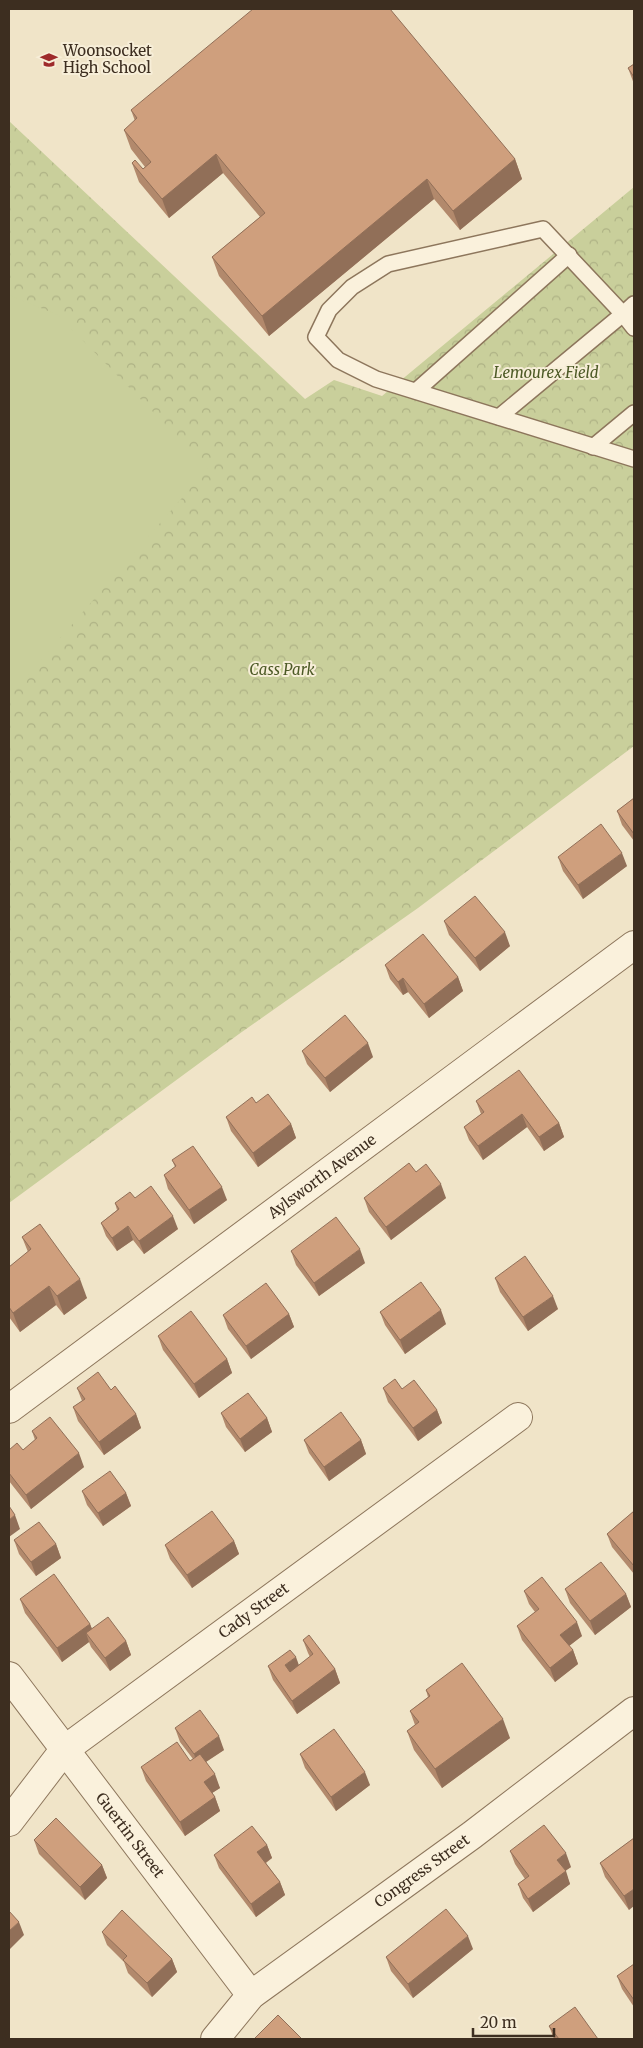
<svg xmlns="http://www.w3.org/2000/svg" width="643" height="2048" font-family="Merriweather,serif">
<style>
.park{fill:url(#park-crowns)}
.garden{fill:#c9cf9b}
.lines{fill:none;stroke-linecap:round;stroke-linejoin:round}
.lane-casing{stroke:#8d765c;stroke-width:18}
.street-casing{stroke:#8d765c;stroke-width:30}
.lane{stroke:#faf1dc;stroke-width:15}
.street{stroke:#faf1dc;stroke-width:28}
.wall{fill:#b2896c}
.shaded-wall{fill:#916f58}
.building{fill:#cf9f7d;stroke:#916f58}
.labels{text-anchor:middle;stroke-width:4;stroke-linejoin:round;paint-order:stroke}
.poi-label{font-size:15px;fill:#3d2e20;stroke:#f7eed8;text-anchor:start}
.park-label{font-size:15px;font-style:italic;fill:#4d5a26;stroke:#f7eed8}
.street-label{font-size:15px;fill:#3d2e20;stroke:#f7eed8}
</style>
<defs>
<pattern id="park-crowns" width="20" height="18" patternUnits="userSpaceOnUse" patternTransform="scale(1.25)"><rect width="20" height="18" fill="#c9cf9b"/><path d="M2 6a3 3 0 1 1 6 0M12 15a3 3 0 1 1 6 0" fill="none" stroke="#aeb285"/></pattern>
</defs>
<rect width="100%" height="100%" fill="#f0e4c8"/>
<polygon class="park" points="9,121 305,399 334,380 382,396 634,187 634,746 418,908 239,1034 9,1203"/>
<polygon class="garden" points="9,295 58,315 208,468 9,697"/>
<g class="lines">
<g class="lane-casing">
<g id="lane">
<polyline points="634,304 623,314 543,229 388,264 352,287 329,310 316,337 338,360 376,379 634,459"/>
<polyline points="416,391 569,255"/>
<polyline points="499,417 623,314 634,328"/>
<polyline points="593,447 634,413"/>
</g>
</g>
<g class="street-casing">
<g id="street">
<path id="s1" d="M9,1409l625,-464"/>
<path id="s2" d="M9,1676l242,319"/>
<path id="s3" d="M9,1822l55,-72 454,-333"/>
<path id="s4" d="M215,2039l36,-44 221,-160 162,-124"/>
</g>
</g>
<use href="#lane" class="lane"/>
<use href="#street" class="street"/>
</g>
<g class="wall">
<polygon points="634,64 634,84 628,68"/>
<polygon points="131,110 515,159 522,179 460,230 434,199 269,336 219,276 212,257 260,217 223,173 169,218 139,182 132,163 143,169 145,167 131,149 124,130 135,121"/>
<polygon points="634,798 634,841 622,825 617,811"/>
<polygon points="558,857 627,866 583,899 563,871"/>
<polygon points="444,921 510,946 480,971 449,935"/>
<polygon points="385,965 458,977 463,991 429,1018 408,992 403,995 390,979"/>
<polygon points="302,1051 373,1057 330,1092 307,1064"/>
<polygon points="476,1101 559,1123 564,1137 544,1151 527,1127 483,1160 469,1140 464,1127 481,1114"/>
<polygon points="256,1103 291,1124 296,1138 258,1167 231,1131 226,1117"/>
<polygon points="172,1160 227,1200 194,1224 168,1189 164,1175 175,1167"/>
<polygon points="416,1172 446,1198 391,1240 369,1212 364,1198"/>
<polygon points="135,1198 178,1229 144,1254 133,1240 117,1251 106,1236 101,1223 117,1210 115,1203"/>
<polygon points="22,1237 87,1298 64,1315 56,1305 20,1332 9,1317 9,1267 28,1252"/>
<polygon points="291,1251 365,1263 319,1296 296,1265"/>
<polygon points="495,1278 558,1309 528,1331 500,1292"/>
<polygon points="380,1312 446,1324 405,1354 385,1325"/>
<polygon points="289,1314 294,1327 251,1359 228,1329 223,1315"/>
<polygon points="158,1336 227,1359 232,1373 199,1398 163,1350"/>
<polygon points="77,1388 111,1390 136,1414 141,1428 104,1455 78,1421 73,1407 82,1401"/>
<polygon points="383,1388 402,1389 437,1410 442,1423 418,1441 388,1402"/>
<polygon points="221,1413 267,1418 272,1432 245,1452 226,1427"/>
<polygon points="32,1431 84,1467 31,1509 9,1481 9,1450 23,1450 35,1440"/>
<polygon points="304,1440 361,1440 366,1454 329,1481 309,1453"/>
<polygon points="82,1491 126,1493 131,1506 103,1526 87,1505"/>
<polygon points="634,1511 634,1574 612,1547 607,1534"/>
<polygon points="14,1540 56,1544 61,1558 36,1576 19,1554"/>
<polygon points="234,1541 239,1554 192,1588 170,1559 165,1545"/>
<polygon points="565,1589 626,1594 631,1607 595,1635 570,1603"/>
<polygon points="524,1591 582,1636 569,1646 573,1650 578,1664 555,1682 522,1640 517,1626 535,1612 529,1604"/>
<polygon points="20,1599 90,1624 92,1629 126,1641 131,1655 110,1671 91,1647 89,1642 62,1662 25,1613"/>
<polygon points="303,1640 335,1669 340,1683 297,1714 273,1680 268,1666 299,1665 310,1657 308,1653"/>
<polygon points="426,1690 510,1738 442,1788 414,1750 407,1731 415,1725 410,1711 428,1697"/>
<polygon points="175,1728 224,1750 206,1762 220,1788 212,1793 215,1797 220,1811 185,1836 146,1781 141,1767 190,1761 193,1759 180,1742"/>
<polygon points="300,1754 370,1785 336,1811 305,1768"/>
<polygon points="634,1838 629,1910 605,1877 600,1863"/>
<polygon points="34,1840 102,1865 107,1878 85,1900 39,1854"/>
<polygon points="267,1845 272,1858 266,1863 280,1882 285,1895 256,1917 219,1868 214,1855"/>
<polygon points="510,1851 571,1867 565,1871 570,1884 533,1912 523,1898 518,1884 525,1879 515,1864"/>
<polygon points="102,1932 172,1959 177,1972 152,1997 128,1973 124,1962 107,1945"/>
<polygon points="473,1949 413,1998 391,1971 386,1957"/>
<polygon points="634,1964 634,2007 622,1989 617,1976"/>
<polygon points="549,2026 598,2039 554,2039"/>
</g>
<g class="shaded-wall">
<polygon points="216,154 223,173 169,218 162,199"/>
<polygon points="515,159 522,179 460,230 453,211"/>
<polygon points="427,179 434,199 269,336 262,316"/>
<polygon points="622,853 627,866 583,899 578,885"/>
<polygon points="505,932 510,946 480,971 475,958"/>
<polygon points="458,977 463,991 429,1018 424,1004"/>
<polygon points="403,978 408,992 403,995 398,982"/>
<polygon points="368,1043 373,1057 330,1092 325,1078"/>
<polygon points="522,1114 527,1127 483,1160 478,1146"/>
<polygon points="559,1123 564,1137 544,1151 539,1137"/>
<polygon points="291,1124 296,1138 258,1167 253,1153"/>
<polygon points="441,1184 446,1198 391,1240 386,1227"/>
<polygon points="222,1187 227,1200 194,1224 189,1210"/>
<polygon points="173,1216 178,1229 144,1254 139,1241"/>
<polygon points="128,1226 133,1240 117,1251 112,1238"/>
<polygon points="360,1249 365,1263 319,1296 314,1283"/>
<polygon points="80,1279 87,1298 64,1315 57,1296"/>
<polygon points="49,1286 56,1305 20,1332 13,1313"/>
<polygon points="553,1296 558,1309 528,1331 523,1317"/>
<polygon points="441,1310 446,1324 405,1354 400,1340"/>
<polygon points="289,1314 294,1327 251,1359 246,1346"/>
<polygon points="227,1359 232,1373 199,1398 194,1384"/>
<polygon points="437,1410 442,1423 418,1441 413,1428"/>
<polygon points="136,1414 141,1428 104,1455 99,1442"/>
<polygon points="267,1418 272,1432 245,1452 240,1439"/>
<polygon points="361,1440 366,1454 329,1481 324,1467"/>
<polygon points="79,1453 84,1467 31,1509 26,1495"/>
<polygon points="126,1493 131,1506 103,1526 98,1513"/>
<polygon points="15,1515 20,1529 9,1537 9,1520"/>
<polygon points="234,1541 239,1554 192,1588 187,1575"/>
<polygon points="56,1544 61,1558 36,1576 31,1562"/>
<polygon points="626,1594 631,1607 595,1635 590,1621"/>
<polygon points="577,1622 582,1636 565,1649 560,1635"/>
<polygon points="90,1624 95,1637 86,1633 89,1642 62,1662 57,1648"/>
<polygon points="126,1641 131,1655 110,1671 105,1658"/>
<polygon points="573,1650 578,1664 555,1682 550,1668"/>
<polygon points="296,1657 301,1671 290,1679 285,1665"/>
<polygon points="335,1669 340,1683 297,1714 292,1701"/>
<polygon points="503,1719 510,1738 442,1788 435,1769"/>
<polygon points="219,1736 224,1750 198,1767 194,1754"/>
<polygon points="365,1772 370,1785 336,1811 331,1797"/>
<polygon points="215,1774 220,1788 209,1795 204,1782"/>
<polygon points="215,1797 220,1811 185,1836 180,1822"/>
<polygon points="267,1845 272,1858 262,1865 257,1852"/>
<polygon points="566,1853 571,1867 562,1873 557,1860"/>
<polygon points="102,1865 107,1878 85,1900 80,1887"/>
<polygon points="566,1871 570,1884 533,1912 528,1899"/>
<polygon points="280,1882 285,1895 256,1917 251,1904"/>
<polygon points="634,1889 634,1906 629,1910 624,1896"/>
<polygon points="19,1922 24,1935 9,1950 9,1931"/>
<polygon points="468,1936 473,1949 413,1998 408,1984"/>
<polygon points="172,1959 177,1972 152,1997 147,1983"/>
</g>
<g class="building">
<polygon points="253,9 390,9 515,159 453,211 427,179 262,316 212,257 265,213 216,154 162,199 132,163 135,160 143,169 151,162 124,130 137,118 131,110"/>
<polygon points="634,64 634,77 628,68"/>
<polygon points="634,798 634,834 617,811"/>
<polygon points="601,824 622,853 578,885 558,857"/>
<polygon points="475,896 505,932 475,958 444,921"/>
<polygon points="423,934 458,977 424,1004 403,978 398,982 385,965"/>
<polygon points="345,1015 368,1043 325,1078 302,1051"/>
<polygon points="519,1070 559,1123 539,1137 522,1114 478,1146 464,1127 484,1112 476,1101"/>
<polygon points="268,1094 291,1124 253,1153 226,1117 252,1097 256,1103"/>
<polygon points="193,1146 222,1187 189,1210 164,1175 176,1166 172,1160"/>
<polygon points="409,1163 416,1172 426,1164 441,1184 386,1227 364,1198"/>
<polygon points="151,1186 173,1216 139,1241 128,1226 112,1238 101,1223 119,1209 115,1203 130,1192 135,1198"/>
<polygon points="336,1217 360,1249 314,1283 291,1251"/>
<polygon points="40,1224 80,1279 57,1296 49,1286 13,1313 9,1307 9,1267 31,1249 22,1237"/>
<polygon points="525,1256 553,1296 523,1317 495,1278"/>
<polygon points="421,1282 441,1310 400,1340 380,1312"/>
<polygon points="266,1283 289,1314 246,1346 223,1315"/>
<polygon points="191,1311 227,1359 194,1384 158,1336"/>
<polygon points="98,1372 111,1390 115,1386 136,1414 99,1442 73,1407 85,1399 77,1388"/>
<polygon points="395,1379 402,1389 414,1380 437,1410 413,1428 383,1388"/>
<polygon points="248,1393 267,1418 240,1439 221,1413"/>
<polygon points="341,1412 361,1440 324,1467 304,1440"/>
<polygon points="50,1417 79,1453 26,1495 9,1473 9,1450 17,1443 23,1450 37,1438 32,1431"/>
<polygon points="110,1471 126,1493 98,1513 82,1491"/>
<polygon points="9,1506 15,1515 9,1520"/>
<polygon points="212,1511 234,1541 187,1575 165,1545"/>
<polygon points="634,1511 634,1566 607,1534"/>
<polygon points="39,1522 56,1544 31,1562 14,1540"/>
<polygon points="601,1562 626,1594 590,1621 565,1589"/>
<polygon points="54,1574 90,1624 57,1648 20,1599"/>
<polygon points="542,1577 577,1622 560,1635 573,1650 550,1668 517,1626 539,1609 524,1591"/>
<polygon points="108,1617 126,1641 105,1658 86,1633"/>
<polygon points="309,1635 335,1669 292,1701 268,1666 290,1650 296,1657 285,1665 290,1672 313,1654 303,1640"/>
<polygon points="462,1663 503,1719 435,1769 407,1731 419,1722 410,1711 430,1696 426,1690"/>
<polygon points="200,1710 219,1736 194,1754 175,1728"/>
<polygon points="334,1729 365,1772 331,1797 300,1754"/>
<polygon points="177,1742 190,1761 200,1754 215,1774 204,1782 215,1797 180,1822 141,1767"/>
<polygon points="56,1818 102,1865 80,1887 34,1840"/>
<polygon points="544,1825 566,1853 557,1860 566,1871 528,1899 518,1884 529,1876 510,1851"/>
<polygon points="252,1826 267,1845 257,1852 280,1882 251,1904 214,1855"/>
<polygon points="634,1838 634,1889 624,1896 600,1863"/>
<polygon points="446,1909 468,1936 408,1984 386,1957"/>
<polygon points="122,1910 172,1959 147,1983 123,1960 127,1956 102,1932"/>
<polygon points="9,1911 19,1922 9,1931"/>
<polygon points="634,1964 634,2000 617,1976"/>
<polygon points="575,2007 598,2039 559,2039 549,2026"/>
<polygon points="278,2015 302,2039 254,2039"/>
</g>
<defs>
<g id="school-bare" transform="scale(1.35)"><path d="M0-5L7-2L0 1L-7-2ZM-4 1L0 2.5L4 1V4Q0 6-4 4Z" fill="#9e2a2b" stroke="#f7eed8" stroke-width="2.5" paint-order="stroke"/></g>
</defs>
<g fill-rule="evenodd">
<use href="#school-bare" x="49" y="60"/>
</g>
<g class="labels">
<g class="poi-label">
<text x="63" y="56">Woonsocket<tspan x="63" dy="17">High School</tspan></text>
</g>
<g class="park-label">
<text x="546" y="378">Lemourex Field</text>
<text x="282" y="675">Cass Park</text>
</g>
<g class="street-label">
<text dy="5" stroke="none"><textPath href="#s1" startOffset="390">Aylsworth Avenue</textPath></text>
<text dy="5" stroke="none"><textPath href="#s3" startOffset="326">Cady Street</textPath></text>
<text dy="5" stroke="none"><textPath href="#s2" startOffset="200">Guertin Street</textPath></text>
<text dy="5" stroke="none"><textPath href="#s4" startOffset="268">Congress Street</textPath></text>
</g>
</g>
<rect width="643" height="2048" fill="none" stroke="#3d2e20" stroke-width="20"/>
<path d="M473 2028v8h81v-8" fill="none" stroke="#3d2e20" stroke-width="2.5"/>
<text x="480" y="2028" font-size="15" fill="#3d2e20" stroke="#f7eed8" stroke-width="4" paint-order="stroke">20 m</text>
</svg>
